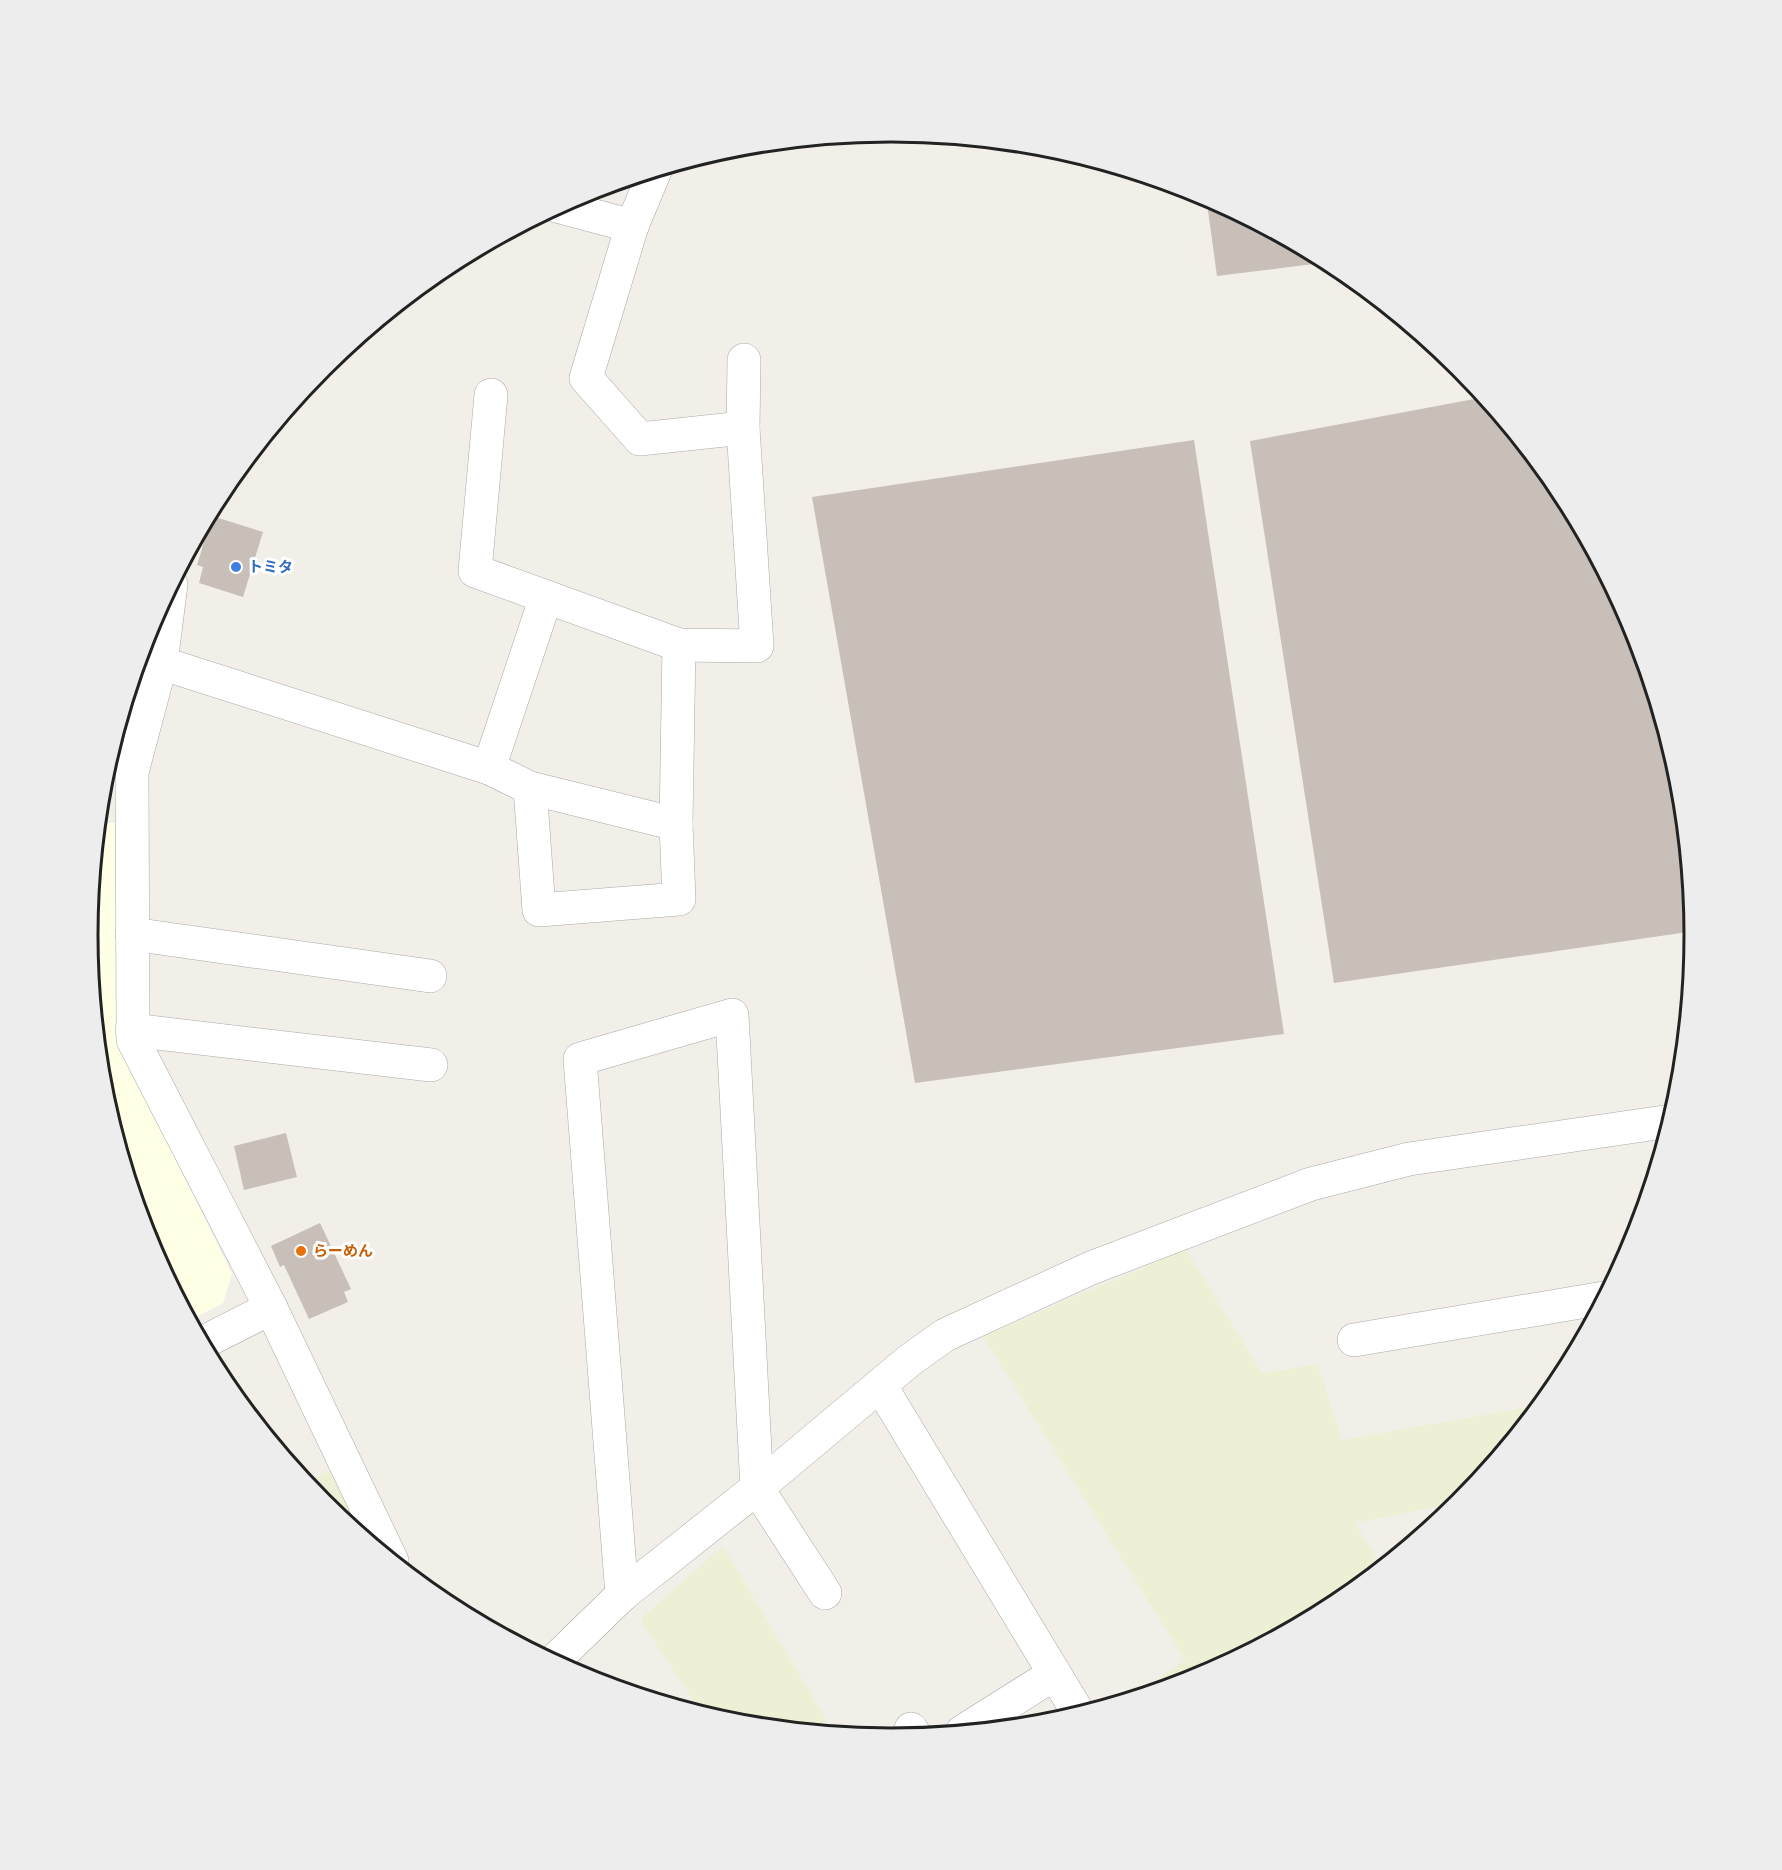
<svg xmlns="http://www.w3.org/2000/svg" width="1782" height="1870" font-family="'Asap Condensed','Noto Sans JP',sans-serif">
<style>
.education{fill:#ffffe5}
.farmland{fill:#eef0d5}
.building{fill:#c7bfb8}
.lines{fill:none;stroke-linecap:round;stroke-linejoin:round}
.minor-casing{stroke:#a9a9a9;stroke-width:34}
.minor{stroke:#fff;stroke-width:33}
.shop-dot{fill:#3f7fe0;stroke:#fff;stroke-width:2}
.food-dot{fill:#e8710a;stroke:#fff;stroke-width:2}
.labels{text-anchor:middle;stroke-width:6;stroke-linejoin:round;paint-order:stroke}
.shop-label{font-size:15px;font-weight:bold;fill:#366cbe;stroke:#fff;text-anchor:start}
.food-label{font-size:15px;font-weight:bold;fill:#c56008;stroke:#fff;text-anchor:start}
.rim{fill:none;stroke:#222;stroke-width:3}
</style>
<rect width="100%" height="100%" fill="#f2efe9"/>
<polygon class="education" points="98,823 116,823 121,1002 131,1068 232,1274 223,1303 190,1320 148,1242 102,1092 87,935"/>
<g class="farmland">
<polygon points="1186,1249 1262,1373 1318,1364 1342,1440 1540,1405 1461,1502 1355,1523 1382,1567 1337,1604 1198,1678 1128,1699 1185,1660 983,1336"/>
<polygon points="337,1468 372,1545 322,1503 305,1482"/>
<polygon points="723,1546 834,1733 734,1723 702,1714 640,1619"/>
</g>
<g class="building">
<polygon points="1206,196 1329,262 1217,276"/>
<polygon points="1485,397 1560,489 1634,628 1680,778 1695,931 1334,983 1250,441"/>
<polygon points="1194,440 1284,1034 915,1083 812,497"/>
<polygon points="212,516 263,532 243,597 199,583 203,567 197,565"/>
<polygon points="286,1133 297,1177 244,1190 234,1146"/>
<polygon points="320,1223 351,1289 344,1292 348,1302 309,1319 284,1265 280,1267 271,1246"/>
</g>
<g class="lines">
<g class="minor-casing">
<g id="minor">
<polyline points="557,206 632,226 586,378 640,439 743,428"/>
<polyline points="632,226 655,171"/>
<polyline points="491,395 475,571 679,645 757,646 743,428 744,360"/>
<polyline points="171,584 161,663 132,772 133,1040 271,1308 392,1561"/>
<polyline points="161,663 489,768 530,788 676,824"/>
<polyline points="489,768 546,597"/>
<polyline points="530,788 539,910 679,899 676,824 679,645"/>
<polyline points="132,934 430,976"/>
<polyline points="132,1030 431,1065"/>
<polyline points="1354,1340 1604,1298"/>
<polyline points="202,1343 271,1308"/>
<polyline points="880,1385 1079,1714"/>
<polyline points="622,1595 580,1059 732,1015 757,1488 825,1593"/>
<polyline points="553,1662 622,1595 757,1488 910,1360 945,1335 1091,1268 1311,1184 1409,1159 1671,1121"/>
<polyline points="911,1729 916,1737"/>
<polyline points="962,1732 1054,1674"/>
</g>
</g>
<use href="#minor" class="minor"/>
</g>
<circle class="shop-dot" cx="236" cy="567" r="6"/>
<circle class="food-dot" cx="301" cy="1251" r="6"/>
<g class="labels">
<g class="shop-label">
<text x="248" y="572">トミタ</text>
</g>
<g class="food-label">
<text x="313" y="1256">らーめん</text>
</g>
</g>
<path d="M0 0H1782V1870H0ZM98 935a793 793 0 1 1 1586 0a793 793 0 1 1-1586 0Z" fill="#ededed" fill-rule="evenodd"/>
<path class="rim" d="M98 935a793 793 0 1 1 1586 0a793 793 0 1 1-1586 0Z"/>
</svg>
